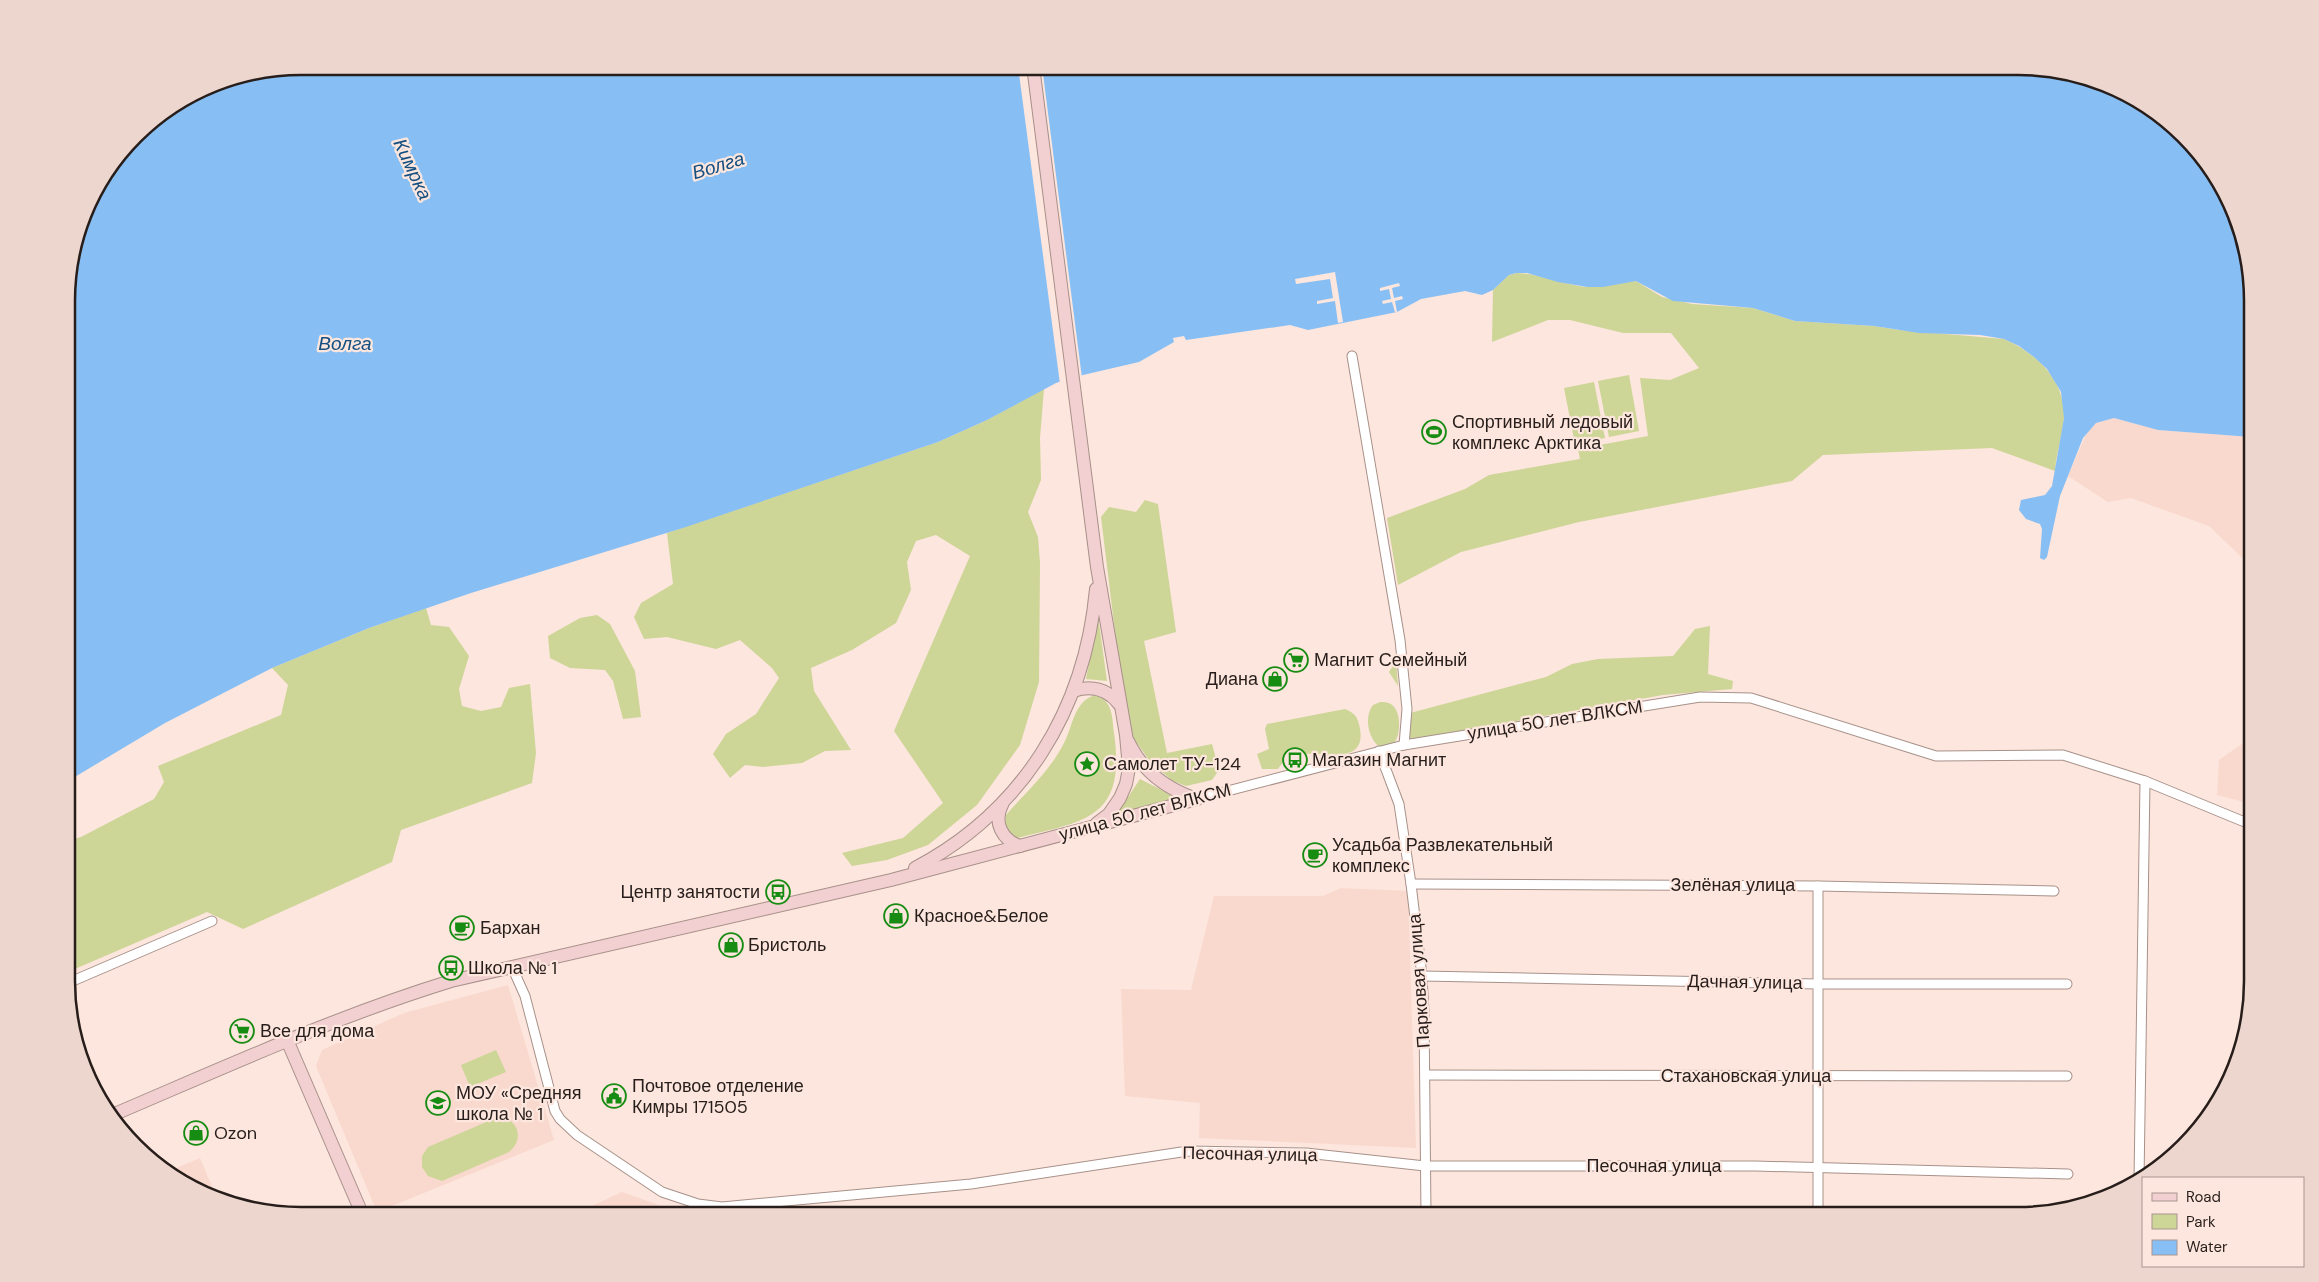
<svg xmlns="http://www.w3.org/2000/svg" width="2319" height="1282" font-family="'DM Sans',sans-serif">
<style>
.built{fill:#f9d9ce}
.green{fill:#cdd597}
.water{fill:#87bff5}
.pier{fill:#fde6dd}
.lines{fill:none;stroke-linecap:round;stroke-linejoin:round}
.street-casing{stroke:#a79189;stroke-width:11}
.secondary-casing{stroke:#a79189;stroke-width:14}
.street{stroke:#fff;stroke-width:9}
.secondary{stroke:#f2cfd0;stroke-width:12}
.labels{text-anchor:middle;stroke-width:4.5;stroke-linejoin:round;paint-order:stroke}
.poi-label{font-size:18px;fill:#271e1b;stroke:#fde6dd;text-anchor:start}
.street-label{font-size:18px;fill:#271e1b;stroke:#fde6dd}
.water-label{font-size:19px;font-style:italic;fill:#144f81;stroke:#fde6dd}
.rim{fill:none;stroke:#271e1b;stroke-width:2.5}
</style>
<rect width="100%" height="100%" fill="#fde6dd"/>
<g class="built">
<polygon points="2114,418 2158,430 2251,437 2252,567 2209,526 2131,498 2108,502 2068,476 2088,430 2096,423"/>
<polygon points="2252,737 2252,804 2217,795 2219,760"/>
<polygon points="1341,888 1408,891 1416,1148 1199,1138 1200,1103 1125,1096 1121,989 1191,990 1214,896 1323,896"/>
<polygon points="508,985 554,1140 377,1212 316,1066 322,1050 404,1013"/>
<polygon points="200,1158 216,1196 197,1191 172,1170"/>
<polygon points="622,1192 690,1216 570,1216"/>
</g>
<g class="green">
<path d="M1516,273c22,0 46,11 69,14 18,1 33,-5 51,-6l26,16 30,7 61,4 42,13 79,5 25,4 105,9c32,14 61,41 60,78 -1,18 -8,36 -9,54l-63,-23 -169,7 -31,26 -213,41 -118,30 -63,33 -11,-67 78,-29 24,-14 91,-16 -2,-10 70,-13 -8,-58 30,2 29,-12 -28,-35h-48l-53,-13h-22l-56,22 1,-52 16,-15z"/>
<polygon points="1629,375 1639,431 1609,437 1598,381"/>
<polygon points="1594,382 1605,438 1575,444 1564,388"/>
<polygon points="1044,389 1040,438 1041,480 1028,512 1038,537 1040,563 1039,682 1020,745 977,805 928,845 887,860 852,866 842,853 903,838 943,803 894,731 970,556 936,535 916,541 907,562 911,590 896,623 852,650 811,668 814,691 851,750 825,751 802,763 763,767 745,765 730,778 713,754 726,734 756,714 779,678 772,668 740,640 716,649 667,637 644,639 634,617 641,603 673,584 667,533 938,442 987,420"/>
<polygon points="1145,500 1158,504 1176,632 1144,641 1167,753 1212,744 1219,770 1212,780 1186,786 1173,781 1152,764 1131,735 1124,706 1101,517 1109,507 1136,512"/>
<polygon points="426,608 431,625 449,627 469,656 459,689 462,706 481,711 501,707 509,688 530,684 536,753 532,783 401,830 392,862 243,929 207,912 68,972 68,841 81,837 154,799 164,782 158,766 281,715 288,685 272,668 369,628"/>
<polygon points="597,615 610,624 635,671 641,717 623,719 613,681 605,670 570,668 550,658 548,636 580,618"/>
<polygon points="1098,616 1107,681 1086,679"/>
<polygon points="1710,626 1708,674 1733,681 1732,689 1663,695 1408,740 1410,713 1546,677 1572,664 1598,659 1673,656 1695,629"/>
<polygon points="1396,661 1398,686 1389,672"/>
<path d="M1096,695c17,7 16,21 18,38 12,85 -27,88 -97,105 -11,-6 -13,-11 -11,-23 20,-23 44,-44 58,-72 9,-17 10,-43 32,-48z"/>
<path d="M1380,702c5,0 10,0 14,5 7,7 7,30 -1,37 -3,2 -8,3 -11,5 -13,-8 -19,-31 -9,-44z"/>
<path d="M1345,709c10,4 13,8 15,20 7,42 -49,17 -71,28 -4,2 -8,8 -11,12h-16l-5,-15 12,-5 -4,-20 2,-5z"/>
<polygon points="1140,779 1177,798 1117,814"/>
<polygon points="496,1050 506,1072 470,1087 461,1065"/>
<path d="M498,1117c20,1 27,22 11,35l-67,29 -14,-5 -6,-9v-11l6,-9z"/>
</g>
<polygon class="water" points="301,66 2018,66 2122,91 2173,125 2213,171 2251,271 2251,437 2158,430 2114,418 2096,423 2083,438 2060,496 2047,557 2044,560 2040,558 2042,529 2040,524 2026,519 2019,510 2021,500 2045,495 2052,486 2064,418 2061,392 2047,369 2034,357 2019,346 2004,339 1980,335 1919,333 1874,326 1795,321 1753,308 1673,301 1636,281 1603,287 1587,287 1558,282 1527,273 1516,273 1509,275 1493,290 1482,295 1465,291 1421,299 1397,312 1313,329 1308,330 1290,325 1186,340 1184,336 1173,338 1174,342 1139,362 1070,378 1056,383 987,420 938,442 686,527 471,593 369,628 272,668 165,723 68,781 67,286 91,197 146,125 161,120 160,116 212,84"/>
<g class="pier">
<polygon points="1018,66 1042,66 1082,378 1060,384"/>
<polygon points="1335,272 1343,322 1338,323 1335,301 1317,304 1317,301 1333,298 1330,279 1296,284 1295,279"/>
<polygon points="1399,283 1400,286 1392,288 1394,298 1402,296 1403,299 1395,301 1397,312 1395,312 1392,302 1383,304 1382,301 1391,299 1389,289 1380,291 1380,288"/>
</g>
<g class="lines">
<g class="street-casing">
<g id="street">
<polyline points="1352,356 1400,640 1407,709 1404,745"/>
<polyline points="1379,751 1399,804 1411,884 1422,976 1424,1012 1426,1215"/>
<polyline points="1197,799 1404,745 1700,697 1751,698 1936,756 2063,755 2145,781 2252,825"/>
<polyline points="1411,884 1818,886 2054,891"/>
<polyline points="1818,886 1818,1215"/>
<polyline points="512,967 525,996 555,1111 560,1119 577,1135 662,1192 698,1204 722,1207 971,1184 1188,1151 1306,1153 1425,1166 1755,1166 2068,1174"/>
<polyline points="1422,976 1818,984 2067,984"/>
<polyline points="68,983 212,921"/>
<polyline points="1425,1075 2067,1076"/>
<polyline points="2139,1181 2145,781"/>
</g>
</g>
<g class="secondary-casing">
<g id="secondary">
<polyline points="1033,66 1097,567 1126,735 1129,768 1126,784 1120,798 1109,814 1097,823"/>
<path d="M1073,691c18,-6 35,-2 46,13"/>
<path d="M1128,741c14,30 38,48 69,58"/>
<path d="M1002,805c-9,17 0,35 18,41"/>
<path d="M915,868c108,-57 170,-158 181,-279"/>
<polyline points="287,1040 363,1216"/>
<path d="M110,1116c113,-48 224,-99 341,-135l440,-101 306,-81"/>
</g>
</g>
<use href="#street" class="street"/>
<use href="#secondary" class="secondary"/>
</g>
<defs>
<g id="stadium-ring" transform="scale(1.25)"><circle r="9.5" fill="#fde6dd" stroke="#178c12" stroke-width="1.5"/><path d="M0-5a6.5 5 0 1 0 0 10a6.5 5 0 1 0 0-10ZM-3.5-1.8h7v3.6h-7Z" fill="#178c12"/></g>
<g id="supermarket-ring" transform="scale(1.25)"><circle r="9.5" fill="#fde6dd" stroke="#178c12" stroke-width="1.5"/><path d="M-6-5.5h2.5l.6 2H6L4.5 2H-2.5L-4.4-4H-6ZM-1.5 3.2a1.3 1.3 0 1 0 .1 0ZM3 3.2a1.3 1.3 0 1 0 .1 0Z" fill="#178c12"/></g>
<g id="shop-ring" transform="scale(1.25)"><circle r="9.5" fill="#fde6dd" stroke="#178c12" stroke-width="1.5"/><path d="M-5-2.5h2.3a2.7 3.5 0 0 1 5.4 0H5L5.5 6h-11ZM-1.5-2.5h3a1.5 2.3 0 0 0-3 0Z" fill="#178c12"/></g>
<g id="bus-ring" transform="scale(1.25)"><circle r="9.5" fill="#fde6dd" stroke="#178c12" stroke-width="1.5"/><path d="M-5-6H5V4H4V6H2V4H-2V6H-4V4H-5ZM-3.5-4V0h7V-4ZM-3.5 1.2v1.5H-2V1.2ZM2 1.2v1.5H3.5V1.2Z" fill="#178c12"/></g>
<g id="sight-ring" transform="scale(1.25)"><circle r="9.5" fill="#fde6dd" stroke="#178c12" stroke-width="1.5"/><path d="M0-6L1.8-2.2L6-1.7L2.9 1.2L3.7 5.4L0 3.3L-3.7 5.4L-2.9 1.2L-6-1.7L-1.8-2.2Z" fill="#178c12"/></g>
<g id="cafe-ring" transform="scale(1.25)"><circle r="9.5" fill="#fde6dd" stroke="#178c12" stroke-width="1.5"/><path d="M-5.5-4.5H6V0H3Q3 3.5 0 3.5H-2.5Q-5.5 3.5-5.5 0ZM3-3.2v2h1.7v-2ZM-6 4.5H4V6H-6Z" fill="#178c12"/></g>
<g id="civic-ring" transform="scale(1.25)"><circle r="9.5" fill="#fde6dd" stroke="#178c12" stroke-width="1.5"/><path d="M-.6-6.5H3V-4.5H.6V-3L4-1V1h2V6H-6V1h2V-1L-.6-3ZM-1.2 2.5V6h2.4V2.5Z" fill="#178c12"/></g>
<g id="school-ring" transform="scale(1.25)"><circle r="9.5" fill="#fde6dd" stroke="#178c12" stroke-width="1.5"/><path d="M0-5L7-2L0 1L-7-2ZM-4 1L0 2.5L4 1V4Q0 6-4 4Z" fill="#178c12"/></g>
</defs>
<g fill-rule="evenodd">
<use href="#stadium-ring" x="1434" y="432"/>
<use href="#supermarket-ring" x="1296" y="660"/>
<use href="#shop-ring" x="1275" y="679"/>
<use href="#bus-ring" x="1295" y="760"/>
<use href="#sight-ring" x="1087" y="764"/>
<use href="#cafe-ring" x="1315" y="855"/>
<use href="#bus-ring" x="778" y="892"/>
<use href="#shop-ring" x="896" y="916"/>
<use href="#cafe-ring" x="462" y="928"/>
<use href="#shop-ring" x="731" y="945"/>
<use href="#bus-ring" x="451" y="968"/>
<use href="#supermarket-ring" x="242" y="1031"/>
<use href="#civic-ring" x="614" y="1096"/>
<use href="#school-ring" x="438" y="1103"/>
<use href="#shop-ring" x="196" y="1133"/>
</g>
<g class="labels">
<g class="poi-label">
<text x="1452" y="428">Спортивный ледовый<tspan x="1452" dy="21">комплекс Арктика</tspan></text>
<text x="1314" y="666">Магнит Семейный</text>
<text x="1258" y="685" text-anchor="end">Диана</text>
<text x="1312" y="766">Магазин Магнит</text>
<text x="1104" y="770">Самолет ТУ-124</text>
<text x="1332" y="851">Усадьба Развлекательный<tspan x="1332" dy="21">комплекс</tspan></text>
<text x="760" y="898" text-anchor="end">Центр занятости</text>
<text x="914" y="922">Красное&amp;Белое</text>
<text x="480" y="934">Бархан</text>
<text x="748" y="951">Бристоль</text>
<text x="468" y="974">Школа № 1</text>
<text x="260" y="1037">Все для дома</text>
<text x="632" y="1092">Почтовое отделение<tspan x="632" dy="21">Кимры 171505</tspan></text>
<text x="456" y="1099">МОУ «Средняя<tspan x="456" dy="21">школа № 1</tspan></text>
<text x="214" y="1139">Ozon</text>
</g>
<g class="street-label">
<text transform="translate(1555 720) rotate(-9)" y="6">улица 50 лет ВЛКСМ</text>
<text transform="translate(1145 812) rotate(-15)" y="6">улица 50 лет ВЛКСМ</text>
<text x="1733" y="891">Зелёная улица</text>
<text transform="translate(1419 981) rotate(-94)" y="6">Парковая улица</text>
<text transform="translate(1745 982) rotate(1)" y="6">Дачная улица</text>
<text x="1746" y="1082">Стахановская улица</text>
<text transform="translate(1250 1154) rotate(1)" y="6">Песочная улица</text>
<text x="1654" y="1172">Песочная улица</text>
</g>
<g class="water-label">
<text transform="translate(718 165) rotate(-17)" y="7">Волга</text>
<text transform="translate(413 169) rotate(65)" y="7">Кимрка</text>
<text x="345" y="350">Волга</text>
</g>
</g>
<path d="M0 0H2319V1282H0ZM301 75H2018A226 226 0 0 1 2244 301V981A226 226 0 0 1 2018 1207H301A226 226 0 0 1 75 981V301A226 226 0 0 1 301 75Z" fill="#ecd6cd" fill-rule="evenodd"/>
<path class="rim" d="M301 75H2018A226 226 0 0 1 2244 301V981A226 226 0 0 1 2018 1207H301A226 226 0 0 1 75 981V301A226 226 0 0 1 301 75Z"/>
<rect x="2142" y="1177" width="162" height="90" fill="#fde6dd" stroke="#a7968f"/>
<rect x="2152" y="1193" width="25" height="8" fill="#f2cfd0" stroke="#a7968f"/>
<text x="2186" y="1202" font-size="15" fill="#271e1b">Road</text>
<rect x="2152" y="1214" width="25" height="15" fill="#cdd597" stroke="#a7968f"/>
<text x="2186" y="1227" font-size="15" fill="#271e1b">Park</text>
<rect x="2152" y="1240" width="25" height="15" fill="#87bff5" stroke="#a7968f"/>
<text x="2186" y="1252" font-size="15" fill="#271e1b">Water</text>
</svg>
